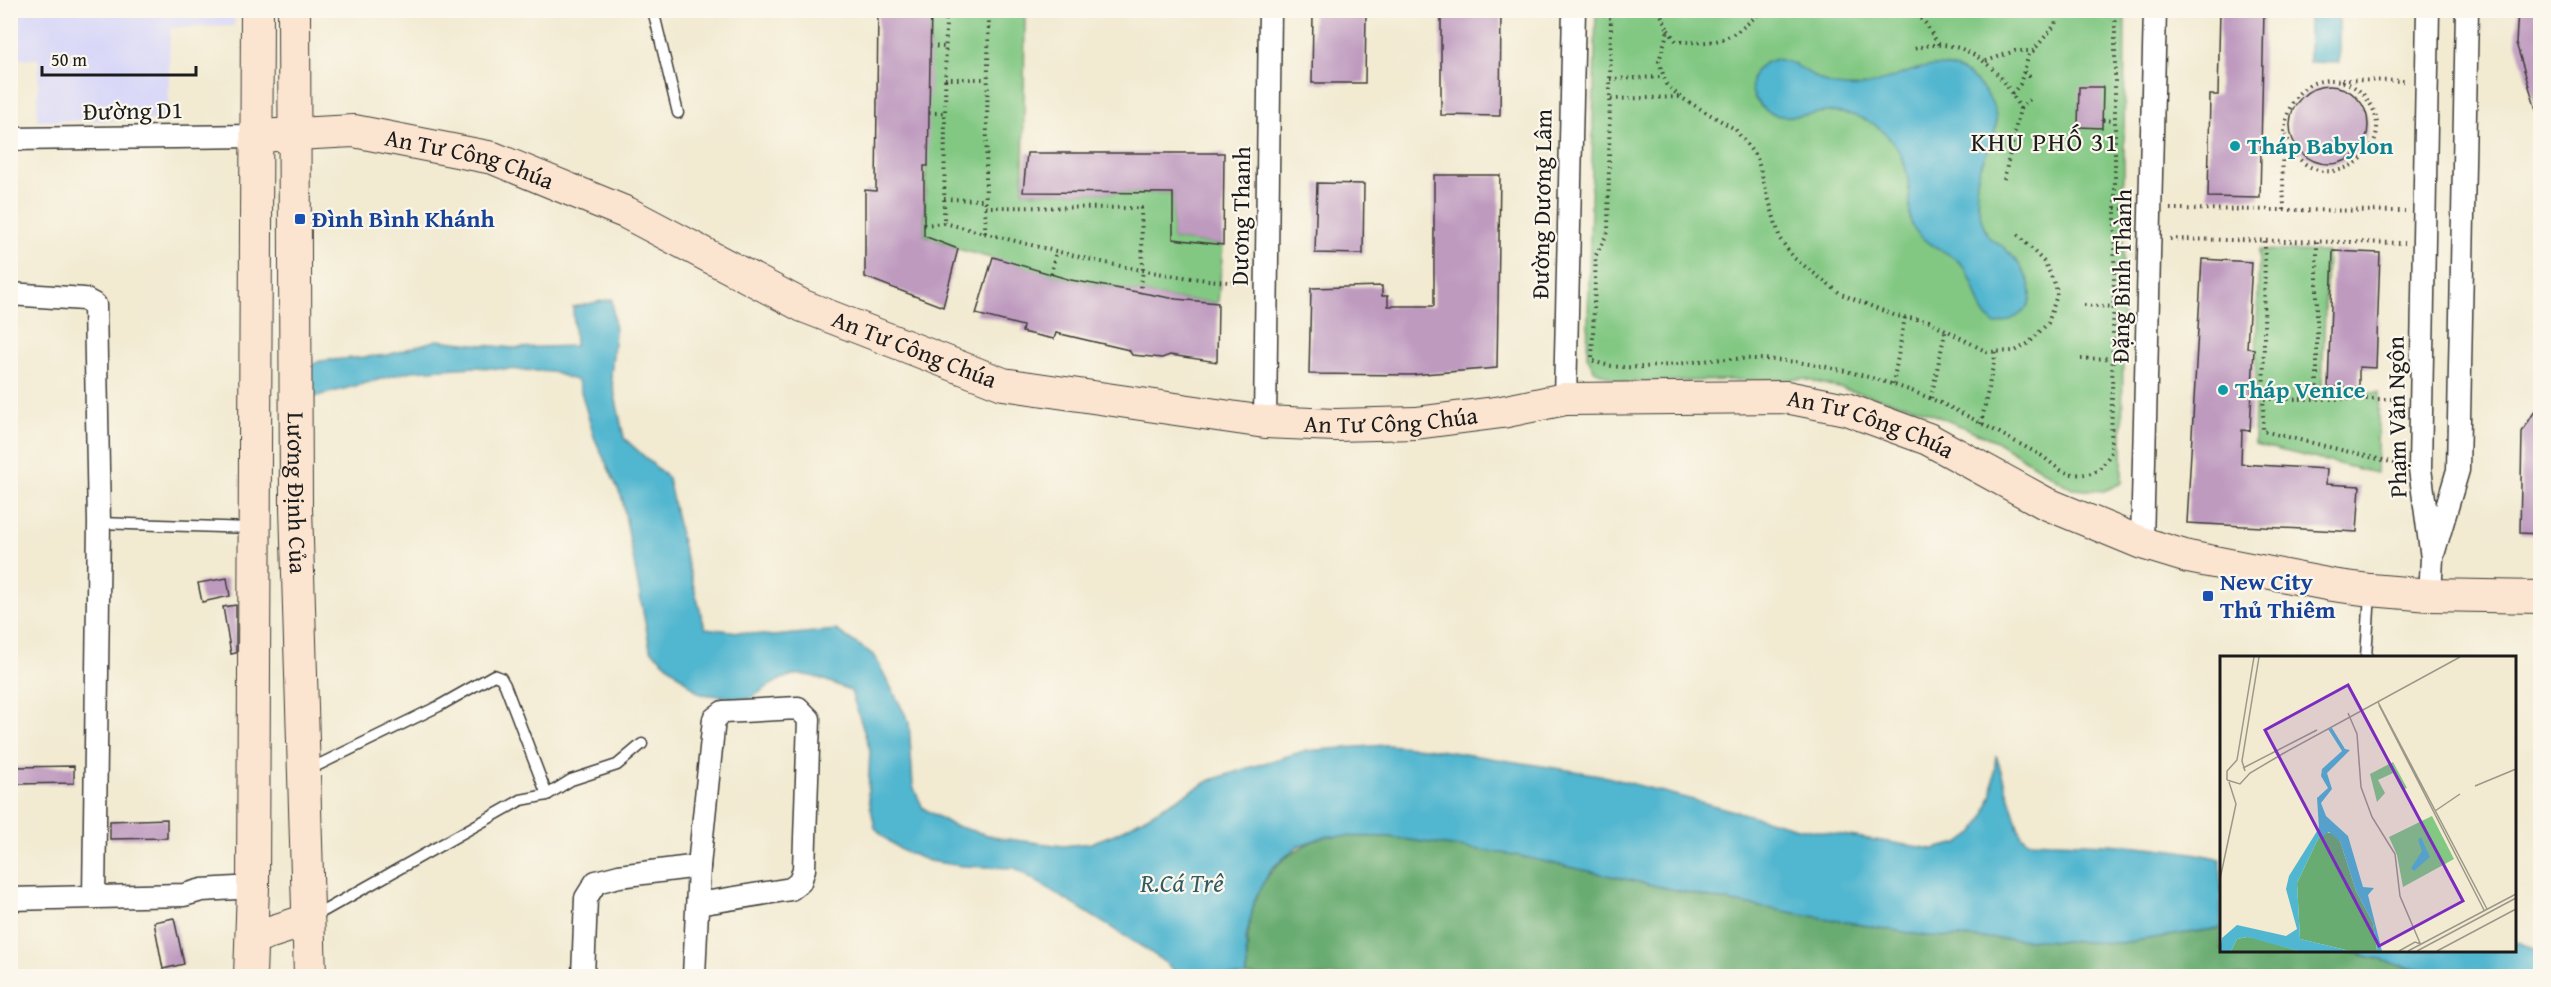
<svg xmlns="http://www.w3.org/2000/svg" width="2551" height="987" font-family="'Gentium Book Plus',serif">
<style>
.built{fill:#d8d7f8}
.green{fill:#82c883;stroke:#4f7250;stroke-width:1.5}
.forest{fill:#69ac71;stroke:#426446;stroke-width:1.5}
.water{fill:#51b6cf;stroke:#366976;stroke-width:1.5}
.building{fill:#be9abf}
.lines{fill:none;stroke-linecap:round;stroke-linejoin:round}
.lane-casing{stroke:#3c3b37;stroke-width:13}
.street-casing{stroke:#3c3b37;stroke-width:25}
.secondary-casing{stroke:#3c3b37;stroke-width:34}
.path{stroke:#3c3b37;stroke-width:4;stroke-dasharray:1.5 4.5;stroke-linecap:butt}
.lane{stroke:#fff;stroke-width:10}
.street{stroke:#fff;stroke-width:22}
.secondary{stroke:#fce5d0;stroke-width:32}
.culture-dot{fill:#0f9aa8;stroke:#fbf7ec;stroke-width:2}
.transit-dot{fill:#1a4fb4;stroke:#fbf7ec;stroke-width:2}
.labels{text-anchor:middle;stroke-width:4.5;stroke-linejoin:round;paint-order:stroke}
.street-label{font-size:24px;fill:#1c1c1c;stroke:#fbf7ec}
.culture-label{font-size:24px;font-weight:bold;fill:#0d838f;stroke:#fbf7ec;text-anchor:start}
.transit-label{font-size:24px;font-weight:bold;fill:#164399;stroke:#fbf7ec;text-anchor:start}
.neighbourhood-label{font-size:26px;letter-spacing:1.5px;fill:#1c1c1c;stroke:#fbf7ec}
.water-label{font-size:26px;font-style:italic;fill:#315a64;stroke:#fbf7ec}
.inset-road{fill:none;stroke:#9c9889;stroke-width:1.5}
.view{fill:#7b2cbf;fill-opacity:0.15;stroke:#7b2cbf;stroke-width:3}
.inset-edge{fill:none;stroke:#1c1c1c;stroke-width:3}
</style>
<rect width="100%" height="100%" fill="#fbf7ec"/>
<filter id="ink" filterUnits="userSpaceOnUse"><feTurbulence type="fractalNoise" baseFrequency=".0167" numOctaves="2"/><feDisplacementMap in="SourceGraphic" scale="12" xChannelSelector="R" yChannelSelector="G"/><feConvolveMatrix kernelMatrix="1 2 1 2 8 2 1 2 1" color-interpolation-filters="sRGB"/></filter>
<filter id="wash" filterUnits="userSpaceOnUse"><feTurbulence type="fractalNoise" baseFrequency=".008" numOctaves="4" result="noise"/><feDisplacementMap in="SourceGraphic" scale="24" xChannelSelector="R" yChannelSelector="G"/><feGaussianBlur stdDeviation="1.35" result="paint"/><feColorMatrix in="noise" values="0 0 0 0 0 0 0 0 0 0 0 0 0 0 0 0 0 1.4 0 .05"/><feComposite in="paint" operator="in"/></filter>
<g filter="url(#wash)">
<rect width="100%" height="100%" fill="#f2ead1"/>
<polygon class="built" points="154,10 235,13 234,26 170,28 168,120 37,121 39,59 11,59 11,11"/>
<g class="green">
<polygon points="931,11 1025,11 1023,192 1173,193 1173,239 1223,245 1218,303 1176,299 1071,280 958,249 924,235"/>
<polygon points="1596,11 2125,11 2122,483 2104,491 2072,489 1996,441 1918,408 1804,379 1620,382 1594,370 1587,356"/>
<polygon points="2259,250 2327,252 2322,390 2379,393 2376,473 2254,444"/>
</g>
<path class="forest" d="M1326,836l63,1 126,18 206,45 205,36 194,7 101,-15v22h123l96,26h-1193c-1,-69 8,-114 79,-140z"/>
<g class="water">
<polygon points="2309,11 2339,11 2339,63 2309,62"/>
<path d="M1776,59c33,5 41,31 80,28 35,-2 69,-33 106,-16 9,4 20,16 26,25 25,40 -16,60 -11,98 1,12 5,35 13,44 3,3 8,5 12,8 13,11 29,31 29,49 0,18 -21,26 -36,30 -19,-14 -17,-37 -29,-55 -13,-20 -41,-22 -53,-43 -5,-8 -3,-17 -3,-27 -1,-30 -9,-57 -35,-75 -13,-9 -28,-12 -43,-13 -27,0 -58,16 -76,-12 -5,-8 -6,-17 -2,-26 4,-9 13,-12 22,-15z"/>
<path d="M612,299l3,33 -4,44 13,62 44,40 14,65 23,85 68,8 63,-6 38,25 35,67 4,64 10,22 29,17 47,13 64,8 28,-3 26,-10 94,-53 37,-12 56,-17 82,-6 40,3 174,27 198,53 135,21 26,-6 15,-11 9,-13 9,-26 4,-38 25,81 7,5c65,2 130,3 193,18v69l-101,15 -194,-7 -205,-36 -206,-45 -126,-18 -63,-1 -28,10 -27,23 -16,30 -9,39 1,38h-68l-11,-11 -22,-16 -131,-81 -53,-2 -33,-5 -28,-11 -16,-12 -10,-10 -7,-33 2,-45 -19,-59c-51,-22 -56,-24 -101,8l-50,-5 -50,-45 -28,-151 -28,-61 -16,-56 -26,-9 -77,-5 -64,4 -101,27v-32l10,-5 68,-6 49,-15 75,8 63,-2 -2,-39z"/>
<polygon points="2514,940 2540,952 2540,976 2440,976 2344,950 2514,950"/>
</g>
<g id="blocks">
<g class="building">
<polygon points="878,10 931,10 928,166 924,166 924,236 958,249 943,307 865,277 865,190 876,191"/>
<polygon points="1441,10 1501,10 1500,116 1441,115"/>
<polygon points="2220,10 2264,10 2260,198 2208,197 2210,95 2218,95"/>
<polygon points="2518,10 2541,10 2541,109 2536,110 2516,43"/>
<polygon points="1313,12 1366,12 1365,83 1312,83"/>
<circle cx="2329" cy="125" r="39"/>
<polygon points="2079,87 2103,87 2102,128 2078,127"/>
<polygon points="1027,153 1224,153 1223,245 1173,239 1173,193 1023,192"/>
<polygon points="1434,175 1500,175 1497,368 1411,375 1309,374 1311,288 1382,286 1382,296 1388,296 1388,306 1434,306"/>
<polygon points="1317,183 1364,184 1363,254 1315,253"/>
<polygon points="2333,251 2380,253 2376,368 2359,367 2359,388 2328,387"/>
<polygon points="993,257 1071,280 1176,299 1218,303 1217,362 1170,355 1162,358 1132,355 1129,350 1056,333 1054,339 1022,332 1023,326 976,314"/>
<polygon points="2202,259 2252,262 2247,348 2254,349 2250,431 2242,430 2241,464 2327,469 2326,484 2360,486 2357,532 2187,523"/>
<polygon points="2541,401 2541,534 2520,533 2522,432"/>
<polygon points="227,578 230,596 202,602 198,583"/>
<polygon points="236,605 236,653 231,654 223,607"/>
<polygon points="74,766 74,783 14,784 14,767"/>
<polygon points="167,819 167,838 110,839 110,821"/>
<polygon points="174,918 184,964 163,969 154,922"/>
</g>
</g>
</g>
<g filter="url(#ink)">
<use href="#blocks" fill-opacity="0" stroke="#3c3b37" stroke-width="1.5"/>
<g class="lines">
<g class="lane-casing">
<g id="lane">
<polyline points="653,10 678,113"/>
<polyline points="99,523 251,528"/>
<polyline points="2366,657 2370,593"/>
<polyline points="306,771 439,706 494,675 501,678 505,685 547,795"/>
<polyline points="313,917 521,800 547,795 571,780 617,765 642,744"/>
</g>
</g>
<g class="street-casing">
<g id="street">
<polyline points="2428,10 2420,469 2432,558 2430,595"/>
<polyline points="10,139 257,136"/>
<polyline points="10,294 84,299 95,305 99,523 94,897"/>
<polyline points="1565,399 1574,10"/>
<polyline points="1265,422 1270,10"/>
<polyline points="2142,543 2155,10"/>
<polyline points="2434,551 2458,470 2467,10"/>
<polyline points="10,899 184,895 202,890 253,887"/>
<polyline points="583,976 586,898 596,882 619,876 699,866"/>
<polyline points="694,976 699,866 714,719 723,712 798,708 809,719 804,869 800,882 791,889 698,904"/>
</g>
</g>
<g class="secondary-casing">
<g id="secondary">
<path id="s1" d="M294,10l2,497 14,469"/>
<path id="s2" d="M257,136l97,-5 139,27 134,55 176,93 200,78 262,38 70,3 81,-2 86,-11 63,-13 221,-2 60,12 82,30 117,64 97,40 46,14 144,28 38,5 60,5 110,2"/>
<polyline points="252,938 308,920"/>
<polyline points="250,976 253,887 257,10"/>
</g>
</g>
<g class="path">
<path d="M1603,10v5l8,3 -3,214 -12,23 -4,105c33,17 100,-1 139,-1 61,-2 118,10 175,30 46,16 88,42 131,64 10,5 20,17 30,20 5,1 13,2 18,1 13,0 21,-12 26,-22l4,-233v-209"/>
<polyline points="1659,10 1668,30 1659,61 1666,84 1680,97 1735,129 1757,158 1780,239 1794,258 1841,294 1896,316 1929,321 1987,352 2015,351 2029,343 2048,323 2057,295 2056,287 2045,263 2018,235"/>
<polyline points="1912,10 1925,23 1939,45"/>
<path d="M1668,30l8,11c43,4 55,0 86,-31"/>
<polyline points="930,46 945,47"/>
<path d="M1915,49c47,-17 87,20 105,60l-16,70"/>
<polyline points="1986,61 2015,51 2033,51 2055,25 2058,10"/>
<polyline points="2024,72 2030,77"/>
<polyline points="945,79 987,79"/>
<polyline points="1610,79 1662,77"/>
<polyline points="2342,80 2406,81"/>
<polyline points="2012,94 2020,84 2030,51"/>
<polyline points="1611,99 1680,97"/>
<polyline points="2020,109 2030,99"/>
<polyline points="929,113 945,113"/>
<polyline points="2103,120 2115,121"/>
<polyline points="944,199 985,200"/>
<polyline points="985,207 1141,208 1143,270 1140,293"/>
<polyline points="2115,208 2129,209"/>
<polyline points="2170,209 2405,211"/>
<path d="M2284,210c0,-41 -15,-129 47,-130 15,0 30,9 38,22 37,55 -65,109 -84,28"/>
<path d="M944,223c99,24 199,55 302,60"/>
<polyline points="924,225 944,223 946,10"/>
<polyline points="985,233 989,10"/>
<polyline points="2115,238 2129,238"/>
<polyline points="2170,239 2405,243"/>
<polyline points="2265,241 2263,431 2399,464"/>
<polyline points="1051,274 1056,251"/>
<polyline points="2084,305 2114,307"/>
<polyline points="2081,359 2113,358"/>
<polyline points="1893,384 1905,317"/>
<polyline points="1931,398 1946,328"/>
<polyline points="2264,399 2401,399"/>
<polyline points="2317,399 2317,241"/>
<polyline points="1981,424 1996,352"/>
</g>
<use href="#lane" class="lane"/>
<use href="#street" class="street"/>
<use href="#secondary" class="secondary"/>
</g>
</g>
<g class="culture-dot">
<circle cx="2235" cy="146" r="6"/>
<circle cx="2223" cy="390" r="6"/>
</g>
<g class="transit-dot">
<rect x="294" y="213" width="12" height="12" rx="3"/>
<rect x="2202" y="590" width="12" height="12" rx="3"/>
</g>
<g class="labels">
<g class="street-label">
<text transform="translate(133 111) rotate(-1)" y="8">Đường D1</text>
<text dy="8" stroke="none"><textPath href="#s2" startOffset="216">An Tư Công Chúa</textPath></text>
<text transform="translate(1542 204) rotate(-89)" y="8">Đường Dương Lâm</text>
<text transform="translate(1241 216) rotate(-89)" y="8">Dương Thanh</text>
<text transform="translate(2122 276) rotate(-89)" y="8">Đặng Bình Thành</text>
<text dy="8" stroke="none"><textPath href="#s2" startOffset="702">An Tư Công Chúa</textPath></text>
<text transform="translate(2397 417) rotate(-91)" y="8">Phạm Văn Ngôn</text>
<text dy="8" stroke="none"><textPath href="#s2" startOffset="1188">An Tư Công Chúa</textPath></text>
<text dy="8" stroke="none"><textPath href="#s2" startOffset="1674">An Tư Công Chúa</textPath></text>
<text dy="8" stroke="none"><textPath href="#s1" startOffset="483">Lương Định Của</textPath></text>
</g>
<g class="culture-label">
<text x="2247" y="154">Tháp Babylon</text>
<text x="2235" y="398">Tháp Venice</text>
</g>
<g class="transit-label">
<text x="312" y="227">Đình Bình Khánh</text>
<text x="2220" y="590">New City<tspan x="2220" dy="28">Thủ Thiêm</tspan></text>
</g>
<g class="neighbourhood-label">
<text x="2045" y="151">KHU PHỐ 31</text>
</g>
<g class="water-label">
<text x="1182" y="892">R.Cá Trê</text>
</g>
</g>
<g transform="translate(2220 656)">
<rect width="296" height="296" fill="#f2ead1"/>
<path d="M173,106l14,26 -5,2 -9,-17 -15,7 7,13 -8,9 -7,-28zM212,160l22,43 -51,28 -6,-32 -8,-18z" fill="#82c883"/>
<path d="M105,177h10l5,8 16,50 17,32 4,28h-27l-50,-12 -3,-56 21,-44zM27,281l8,1 43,13h-67l6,-12z" fill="#69ac71"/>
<path d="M112,72l13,21 5,1 -23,23 5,16 -11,14 5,13 22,20 15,51 11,1 -6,7 14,56h-5l-4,-28 -17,-32 -16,-50 -11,-9 -11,7 -21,44 3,56 50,12h-52l-51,-14 -10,2 -6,12h-11l2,-13 15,-13 49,11 11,-7 -11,-40 3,-13 30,-48 -2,-30 11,-10 -7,-12 1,-7 20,-18 -14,-22zM201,181l9,20 -16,14 -3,-3 11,-17 -4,-11z" fill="#51b6cf"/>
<path class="inset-road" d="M158,46l109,207M159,49l105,205M128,57l9,21 4,53 11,30 23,37 5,42 20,47M23,112l74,-38M25,115l-3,-10 17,-104M7,124l13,4 10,-11 34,-20 176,-96M7,124v-9l10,-11 17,-103M255,130l41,-17M215,155l25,-17M0,223l16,-75 -7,-22M179,295l16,-9 6,2M188,295l108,-57M197,295l99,-53M217,295l79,-42"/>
<path class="view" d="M128,29l115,216 -84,45 -114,-216z"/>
<rect width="296" height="296" class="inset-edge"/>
</g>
<rect width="2551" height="987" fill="none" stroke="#fbf7ec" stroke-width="36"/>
<path d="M42 66v9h154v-9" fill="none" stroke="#1c1c1c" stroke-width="3"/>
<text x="51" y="66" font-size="18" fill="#1c1c1c" stroke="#fbf7ec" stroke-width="4.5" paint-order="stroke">50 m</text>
</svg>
